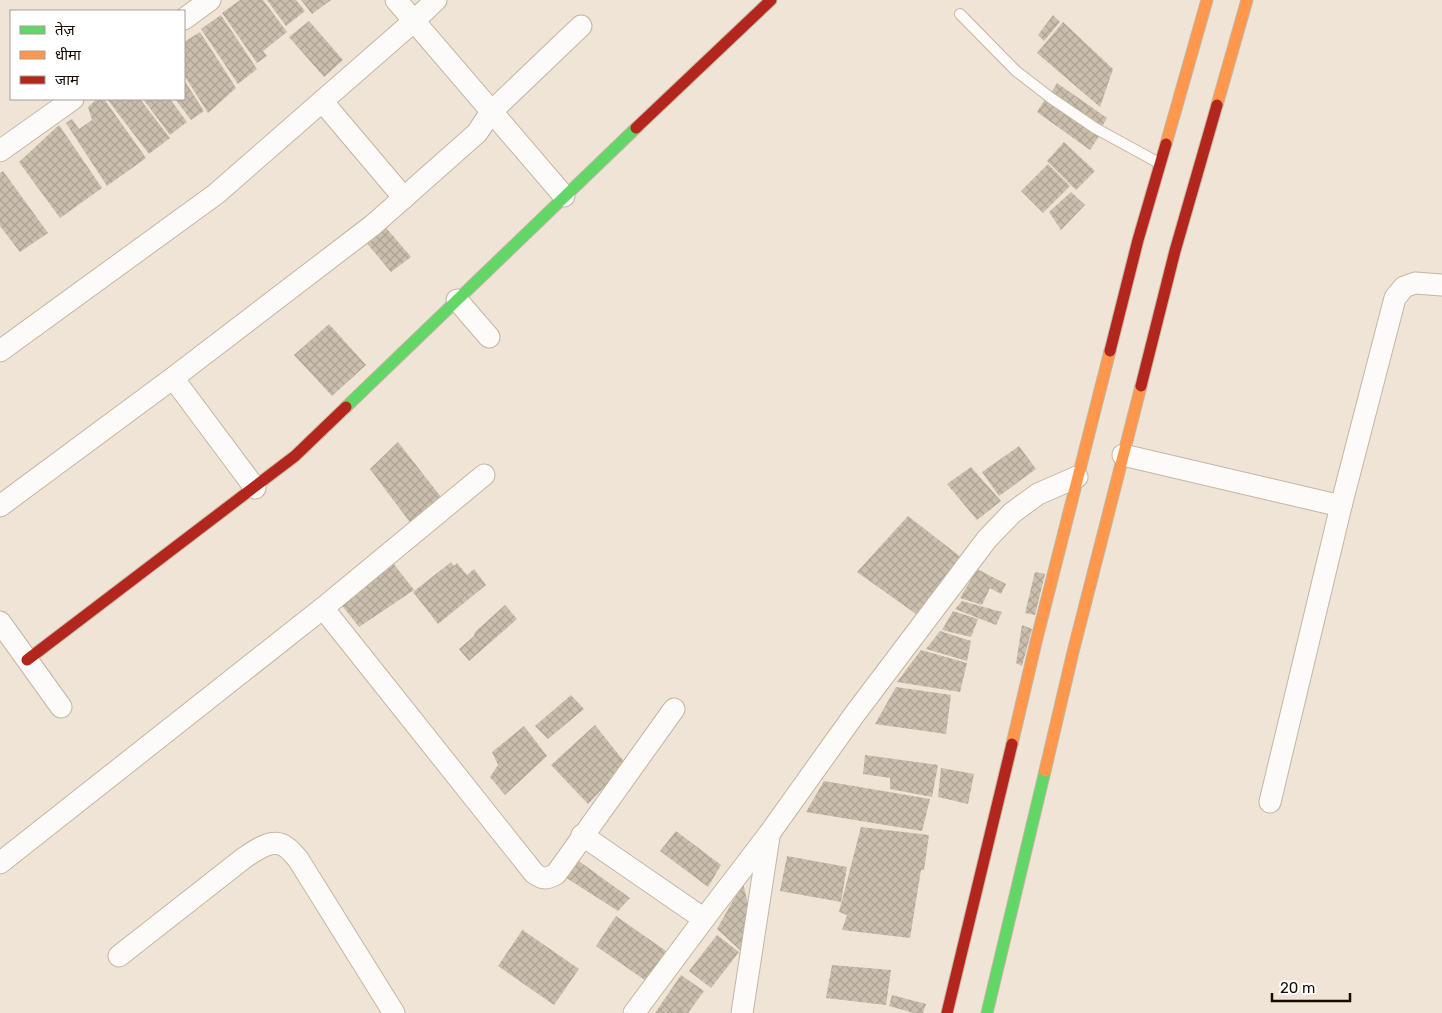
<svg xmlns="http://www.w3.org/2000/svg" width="1442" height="1013" font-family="Rubik,'Noto Sans Devanagari',sans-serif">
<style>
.building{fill:url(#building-cross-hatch)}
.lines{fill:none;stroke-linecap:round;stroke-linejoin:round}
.lane-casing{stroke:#c4b6a1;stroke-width:12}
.street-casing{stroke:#c4b6a1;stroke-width:23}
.fast-casing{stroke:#c4b6a1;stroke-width:13}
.slow-casing{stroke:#c4b6a1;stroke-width:13}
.jam-casing{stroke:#c4b6a1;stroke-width:13}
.lane{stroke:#fdfbf9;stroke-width:10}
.street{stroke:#fdfbf9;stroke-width:21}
.fast{stroke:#63d668;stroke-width:11}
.slow{stroke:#ff974d;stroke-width:11}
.jam{stroke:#b3261e;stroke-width:11}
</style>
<defs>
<pattern id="building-cross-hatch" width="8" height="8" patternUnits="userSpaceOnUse" patternTransform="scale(1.25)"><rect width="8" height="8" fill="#cabead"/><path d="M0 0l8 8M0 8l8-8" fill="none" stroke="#ada293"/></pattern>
</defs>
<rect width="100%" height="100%" fill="#efe4d5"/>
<g class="building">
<polygon points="240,0 263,0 287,32 263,51 267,56 257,63 222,13"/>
<polygon points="267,0 296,0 305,11 286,26"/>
<polygon points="301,0 331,0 312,14"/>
<polygon points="221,15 257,69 238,84 201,29"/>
<polygon points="1053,15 1060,22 1044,41 1038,35"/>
<polygon points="309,21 343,60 324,77 289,37"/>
<polygon points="1063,22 1113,69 1100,107 1037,53"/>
<polygon points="200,32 236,88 208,113 184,75 184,42"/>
<polygon points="184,80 204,111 191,120 175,99 184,99"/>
<polygon points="1057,83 1107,118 1100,130 1050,95"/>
<polygon points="1046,98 1100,135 1090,150 1037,112"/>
<polygon points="97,99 104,99 146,158 107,186 66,123 72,119 79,129 92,120 88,107"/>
<polygon points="107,99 128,99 128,100 130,99 140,99 170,138 149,154"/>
<polygon points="143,99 170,99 187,122 170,135"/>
<polygon points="59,125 102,188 60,218 19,162"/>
<polygon points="1064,142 1095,171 1076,190 1047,161"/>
<polygon points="1048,164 1070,186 1043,213 1021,191"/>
<polygon points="3,171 48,233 20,252 0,226 0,173"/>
<polygon points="1071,192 1085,205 1061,230 1049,212"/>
<polygon points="382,223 411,257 391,272 364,240"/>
<polygon points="329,324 366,365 332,396 294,355"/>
<polygon points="398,442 441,497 412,525 370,469"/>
<polygon points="1019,446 1036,469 999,496 982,472"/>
<polygon points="971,467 1001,501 977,520 947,484"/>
<polygon points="908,516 962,558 916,614 857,572"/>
<polygon points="389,558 414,590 359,627 337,599"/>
<polygon points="451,562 454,566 457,563 467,575 474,569 486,585 438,624 413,592"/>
<polygon points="977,569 1006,584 1001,594 990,588 982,605 960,598"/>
<polygon points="1035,572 1045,574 1035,615 1025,613"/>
<polygon points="962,601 1002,612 996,625 955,609"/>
<polygon points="505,605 517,619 469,661 459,649 474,636 475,632"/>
<polygon points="953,611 978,619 971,637 942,630"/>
<polygon points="1022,625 1032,629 1022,666 1016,663"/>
<polygon points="940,631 971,641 967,661 926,649"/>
<polygon points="921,650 967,663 960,692 897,682"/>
<polygon points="896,687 951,695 946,734 875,724"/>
<polygon points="571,695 584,709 548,739 535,726"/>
<polygon points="595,725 626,764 588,804 551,765"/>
<polygon points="524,726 547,756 505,795 490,777 498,765 492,752"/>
<polygon points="865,755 938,765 932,797 890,789 890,778 863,774"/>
<polygon points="941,768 974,774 968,804 938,797"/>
<polygon points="824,781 930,799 922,831 806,812"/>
<polygon points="861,827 929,835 924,870 921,870 910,938 842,930 847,915 839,912"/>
<polygon points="676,831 721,865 708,887 660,851"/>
<polygon points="787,856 847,867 841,902 780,891"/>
<polygon points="576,859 630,898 618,911 565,877"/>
<polygon points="743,883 752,921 742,952 717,929"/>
<polygon points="616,916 666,951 646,981 596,946"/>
<polygon points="523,929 524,931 579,969 554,1005 498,966"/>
<polygon points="717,935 739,952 711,988 689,971"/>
<polygon points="832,965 891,970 886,1005 826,998"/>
<polygon points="681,975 704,991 688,1013 655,1013"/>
<polygon points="892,995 926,1004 923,1013 914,1013 889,1006"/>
</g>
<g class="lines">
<g class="lane-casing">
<polyline id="lane" points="960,14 1016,71 1051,98 1095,128 1159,163"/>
</g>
<g class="street-casing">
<g id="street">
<polyline points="396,0 564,196"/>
<polyline points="184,19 210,0"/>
<polyline points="322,101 404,198"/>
<polyline points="0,151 73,99"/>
<polyline points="457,300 489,337"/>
<polyline points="0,351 216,194 414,21 436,0"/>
<polyline points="173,378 255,488"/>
<polyline points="1123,455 1341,506"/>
<polyline points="0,506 173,378 373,225 477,133 491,112 581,26"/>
<path d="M323,608l211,265c9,7 13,6 22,1l118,-165"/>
<polyline points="0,622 61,707"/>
<polyline points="1270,802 1341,506 1395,298 1404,287 1415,283 1442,285"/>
<polyline points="582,835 704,919"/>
<polyline points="0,863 323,608 484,475"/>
<path d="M119,956l125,-98c12,-8 29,-21 42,-11 5,3 8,8 12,12l96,154"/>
<polyline points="634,1013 704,919 769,834 854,715 987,539 1012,513 1038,494 1077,477"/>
<polyline points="742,1013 769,837"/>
</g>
</g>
<g class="fast-casing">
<g id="fast">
<polyline points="346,407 636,128"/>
<polyline points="987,1013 1045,771"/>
</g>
</g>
<g class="slow-casing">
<g id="slow">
<polyline points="1217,105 1247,0"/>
<polyline points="1166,144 1207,0"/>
<polyline points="1012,744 1036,642 1110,351"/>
<polyline points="1045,771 1073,652 1141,386"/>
</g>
</g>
<g class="jam-casing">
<g id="jam">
<polyline points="636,128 771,0"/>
<polyline points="1110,351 1138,240 1166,144"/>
<polyline points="1141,386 1175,251 1217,105"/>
<polyline points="27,660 295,456 346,407"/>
<polyline points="947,1013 1012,744"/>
</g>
</g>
<use href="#lane" class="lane"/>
<use href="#street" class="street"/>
<use href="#fast" class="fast"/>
<use href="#slow" class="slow"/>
<use href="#jam" class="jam"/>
</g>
<rect x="10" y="10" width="175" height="90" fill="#ffffff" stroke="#a39d99"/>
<rect x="20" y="26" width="25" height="8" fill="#63d668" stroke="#a39d99"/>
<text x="55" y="35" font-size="15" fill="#190b00">तेज़</text>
<rect x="20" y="51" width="25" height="8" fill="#ff974d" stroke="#a39d99"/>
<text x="55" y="60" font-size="15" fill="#190b00">धीमा</text>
<rect x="20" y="76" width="25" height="8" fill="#b3261e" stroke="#a39d99"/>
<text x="55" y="85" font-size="15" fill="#190b00">जाम</text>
<path d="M1272 993v8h78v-8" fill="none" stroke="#190b00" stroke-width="2.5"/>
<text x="1280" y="993" font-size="15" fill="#190b00" stroke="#ffffff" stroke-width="4" paint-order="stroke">20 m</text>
</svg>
